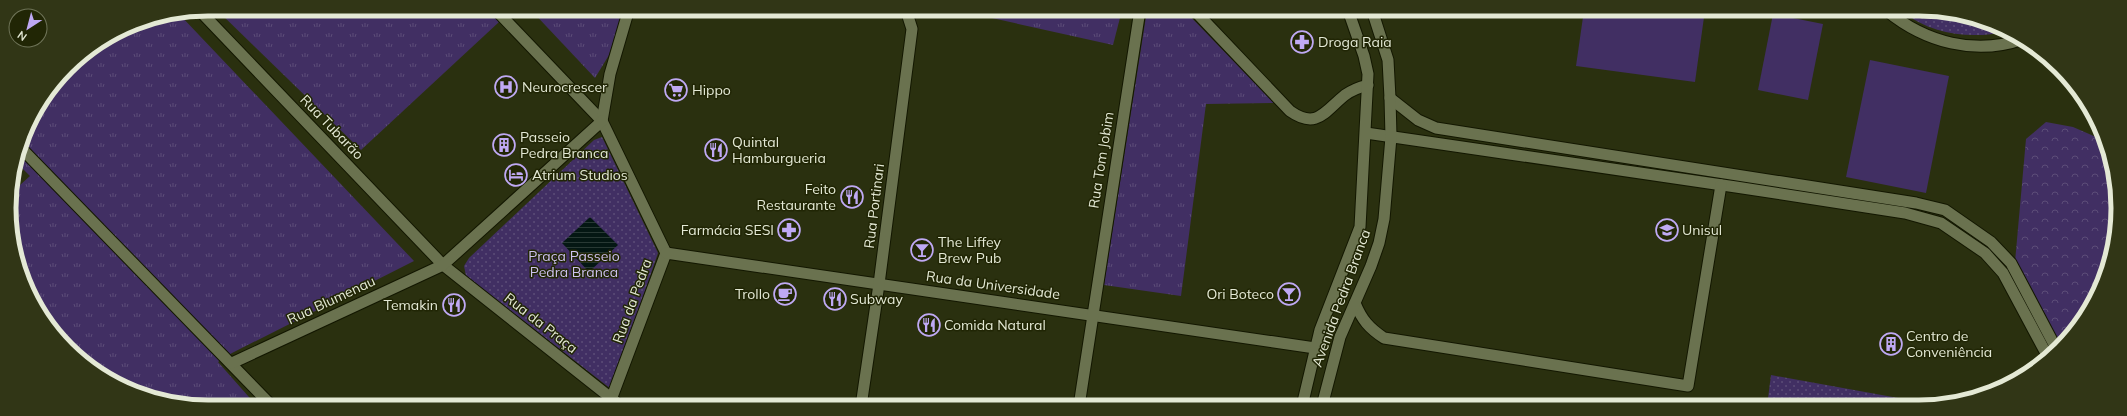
<svg xmlns="http://www.w3.org/2000/svg" width="2127" height="416" font-family="Mulish,sans-serif">
<style>
.grass{fill:url(#grass-tufts)}
.forest{fill:url(#forest-crowns)}
.park{fill:url(#park-dots)}
.pitch{fill:#412f63}
.water{fill:url(#water-rules)}
.lines{fill:none;stroke-linecap:round;stroke-linejoin:round}
.minor-casing{stroke:#131700;stroke-width:13}
.tertiary-casing{stroke:#131700;stroke-width:13}
.secondary-casing{stroke:#131700;stroke-width:13}
.minor{stroke:#6a724f;stroke-width:11}
.tertiary{stroke:#6a724f;stroke-width:11}
.secondary{stroke:#6a724f;stroke-width:11}
.labels{text-anchor:middle;stroke-width:3;stroke-linejoin:round;paint-order:stroke}
.poi-label{font-size:14px;fill:#e4e9d5;stroke:#212605;text-anchor:start}
.street-label{font-size:14px;fill:#e4e9d5;stroke:#212605}
.park-label{font-size:14px;fill:#cec1f0;stroke:#212605}
.rim{fill:none;stroke:#e4e9d5;stroke-width:5}
</style>
<defs>
<pattern id="grass-tufts" width="24" height="20" patternUnits="userSpaceOnUse"><rect width="24" height="20" fill="#412f63"/><path d="M3 7l-1-3M5 7V3M7 7l1-3M15 17l-1-3M17 17v-4M19 17l1-3" fill="none" stroke="#5c4d78"/></pattern>
<pattern id="forest-crowns" width="20" height="18" patternUnits="userSpaceOnUse"><rect width="20" height="18" fill="#412f63"/><path d="M2 6a3 3 0 1 1 6 0M12 15a3 3 0 1 1 6 0" fill="none" stroke="#5c4d78"/></pattern>
<pattern id="park-dots" width="8" height="8" patternUnits="userSpaceOnUse"><rect width="8" height="8" fill="#412f63"/><path d="M2 2h.1M6 6h.1" fill="none" stroke="#5c4d78" stroke-width="1.8" stroke-linecap="round"/></pattern>
<pattern id="water-rules" width="6" height="5" patternUnits="userSpaceOnUse"><rect width="6" height="5" fill="#041713"/><path d="M0 2.5h6" fill="none" stroke="#283934"/></pattern>
</defs>
<rect width="100%" height="100%" fill="#2a300f"/>
<g class="grass">
<polygon points="216,9 487,9 499,22 361,150"/>
<polygon points="530,9 624,9 609,55 595,78"/>
<polygon points="956,10 1122,10 1113,45"/>
<polygon points="1147,10 1184,10 1274,103 1206,104 1181,296 1104,285"/>
<polygon points="180,15 414,261 232,353 218,362 256,405 182,405 109,380 58,339 20,272 9,195 30,176 18,164 29,120 67,67 132,24"/>
</g>
<polygon class="forest" points="2046,122 2073,127 2103,140 2111,156 2116,234 2098,296 2061,347 2015,262 2026,139"/>
<g class="park">
<path d="M1901,11h44l62,21c-39,7 -74,3 -106,-21z"/>
<polygon points="602,137 658,253 611,389 466,276 464,266 469,258 594,140"/>
<polygon points="1771,375 1937,405 1767,406"/>
</g>
<g class="pitch">
<polygon points="1584,10 1705,10 1695,82 1576,66"/>
<polygon points="1773,14 1823,24 1808,100 1758,90"/>
<polygon points="1870,60 1949,76 1926,193 1846,177"/>
</g>
<polygon class="water" points="590,217 618,245 589,272 562,243"/>
<g class="lines">
<g class="minor-casing">
<g id="minor">
<polyline points="495,9 602,121 666,253 609,405"/>
<path d="M1194,10l96,101c27,19 35,0 55,-16 7,-5 15,-8 23,-10"/>
<polyline points="200,11 443,265 621,406"/>
<polyline points="1390,98 1418,120 1436,128 1916,203 1945,210 1991,242 2011,263 2057,350"/>
<polyline points="602,121 610,74 629,9"/>
<polyline points="1366,133 1736,187 1905,213 1941,223 1985,253 2003,273 2048,357"/>
<polyline points="22,149 271,405"/>
<polyline points="666,253 1315,348"/>
<path d="M1355,303c7,17 14,25 29,35l304,48 33,-201"/>
<polyline points="232,363 443,265 602,121"/>
<polyline points="861,406 879,284 912,29 906,10"/>
<polyline points="1079,406 1140,10"/>
</g>
</g>
<g class="tertiary-casing">
<g id="tertiary">
<polyline points="1302,406 1320,330 1360,227 1368,74 1364,56 1348,10"/>
<polyline points="1322,406 1340,337 1371,266 1379,243 1384,219 1391,137 1390,98 1388,60 1372,10"/>
</g>
</g>
<g class="secondary-casing">
<path id="secondary" d="M1887,11c38,31 88,45 136,28"/>
</g>
<use href="#minor" class="minor"/>
<use href="#tertiary" class="tertiary"/>
<use href="#secondary" class="secondary"/>
</g>
<defs>
<g id="pharmacy-ring" transform="scale(1.15)"><circle r="9.5" fill="#212605" stroke="#bfa9f4" stroke-width="1.5"/><path d="M-2-6h4v4h4v4h-4v4h-4v-4h-4v-4h4Z" fill="#bfa9f4"/></g>
<g id="hospital-ring" transform="scale(1.15)"><circle r="9.5" fill="#212605" stroke="#bfa9f4" stroke-width="1.5"/><path d="M-5-5h3v3.5h4V-5h3V5h-3V1.5h-4V5h-3Z" fill="#bfa9f4"/></g>
<g id="supermarket-ring" transform="scale(1.15)"><circle r="9.5" fill="#212605" stroke="#bfa9f4" stroke-width="1.5"/><path d="M-6-5.5h2.5l.6 2H6L4.5 2H-2.5L-4.4-4H-6ZM-1.5 3.2a1.3 1.3 0 1 0 .1 0ZM3 3.2a1.3 1.3 0 1 0 .1 0Z" fill="#bfa9f4"/></g>
<g id="building-ring" transform="scale(1.15)"><circle r="9.5" fill="#212605" stroke="#bfa9f4" stroke-width="1.5"/><path d="M-4-6H4V6H1V3H-1V6H-4ZM-2.5-4.3h1.7v1.8h-1.7ZM.8-4.3h1.7v1.8H.8ZM-2.5-1h1.7V.8h-1.7ZM.8-1h1.7V.8H.8Z" fill="#bfa9f4"/></g>
<g id="restaurant-ring" transform="scale(1.15)"><circle r="9.5" fill="#212605" stroke="#bfa9f4" stroke-width="1.5"/><path d="M-5-6h1v4h1v-4h1v4h1v-4h1v5L-1.5 .5V6h-2V.5L-5-1ZM5-6V6H3V1.5H1.5Q1.5-4 5-6Z" fill="#bfa9f4"/></g>
<g id="hotel-ring" transform="scale(1.15)"><circle r="9.5" fill="#212605" stroke="#bfa9f4" stroke-width="1.5"/><path d="M-6-4.5h1.5V1H6V5H4.5V3h-9V5H-6ZM-4 0a1.8 1.8 0 1 1 3.6 0ZM.5 0V-2.5h3Q6-2.5 6 0Z" fill="#bfa9f4"/></g>
<g id="university-ring" transform="scale(1.15)"><circle r="9.5" fill="#212605" stroke="#bfa9f4" stroke-width="1.5"/><path d="M0-5L7-2L0 1L-7-2ZM-4 1L0 2.5L4 1V4Q0 6-4 4Z" fill="#bfa9f4"/></g>
<g id="bar-ring" transform="scale(1.15)"><circle r="9.5" fill="#212605" stroke="#bfa9f4" stroke-width="1.5"/><path d="M-6-5H6L.8 .8V4.5H3.5V6h-7V4.5H-.8V.8Z" fill="#bfa9f4"/></g>
<g id="cafe-ring" transform="scale(1.15)"><circle r="9.5" fill="#212605" stroke="#bfa9f4" stroke-width="1.5"/><path d="M-5.5-4.5H6V0H3Q3 3.5 0 3.5H-2.5Q-5.5 3.5-5.5 0ZM3-3.2v2h1.7v-2ZM-6 4.5H4V6H-6Z" fill="#bfa9f4"/></g>
</defs>
<g fill-rule="evenodd">
<use href="#pharmacy-ring" x="1302" y="42"/>
<use href="#hospital-ring" x="506" y="87"/>
<use href="#supermarket-ring" x="676" y="90"/>
<use href="#building-ring" x="504" y="145"/>
<use href="#restaurant-ring" x="716" y="150"/>
<use href="#hotel-ring" x="516" y="175"/>
<use href="#restaurant-ring" x="852" y="197"/>
<use href="#pharmacy-ring" x="789" y="230"/>
<use href="#university-ring" x="1667" y="230"/>
<use href="#bar-ring" x="922" y="250"/>
<use href="#cafe-ring" x="785" y="294"/>
<use href="#bar-ring" x="1289" y="294"/>
<use href="#restaurant-ring" x="835" y="299"/>
<use href="#restaurant-ring" x="454" y="305"/>
<use href="#restaurant-ring" x="929" y="325"/>
<use href="#building-ring" x="1891" y="344"/>
</g>
<g class="labels">
<g class="poi-label">
<text x="1318" y="47">Droga Raia</text>
<text x="522" y="92">Neurocrescer</text>
<text x="692" y="95">Hippo</text>
<text x="520" y="142">Passeio<tspan x="520" dy="16">Pedra Branca</tspan></text>
<text x="732" y="147">Quintal<tspan x="732" dy="16">Hamburgueria</tspan></text>
<text x="532" y="180">Atrium Studios</text>
<text x="836" y="194" text-anchor="end">Feito<tspan x="836" dy="16">Restaurante</tspan></text>
<text x="774" y="235" text-anchor="end">Farmácia SESI</text>
<text x="1682" y="235">Unisul</text>
<text x="938" y="247">The Liffey<tspan x="938" dy="16">Brew Pub</tspan></text>
<text x="770" y="299" text-anchor="end">Trollo</text>
<text x="1274" y="299" text-anchor="end">Ori Boteco</text>
<text x="850" y="304">Subway</text>
<text x="438" y="310" text-anchor="end">Temakin</text>
<text x="944" y="330">Comida Natural</text>
<text x="1906" y="341">Centro de<tspan x="1906" dy="16">Conveniência</tspan></text>
</g>
<g class="street-label">
<text transform="translate(332 127) rotate(46)" y="5">Rua Tubarão</text>
<text transform="translate(1101 160) rotate(-81)" y="5">Rua Tom Jobim</text>
<text transform="translate(874 206) rotate(-83)" y="5">Rua Portinari</text>
<text transform="translate(993 285) rotate(8)" y="5">Rua da Universidade</text>
<text transform="translate(1341 298) rotate(-70)" y="5">Avenida Pedra Branca</text>
<text transform="translate(331 300) rotate(-25)" y="5">Rua Blumenau</text>
<text transform="translate(632 301) rotate(-70)" y="5">Rua da Pedra</text>
<text transform="translate(541 323) rotate(38)" y="5">Rua da Praça</text>
</g>
<g class="park-label">
<text x="574" y="261">Praça Passeio<tspan x="574" dy="16">Pedra Branca</tspan></text>
</g>
</g>
<path d="M0 0H2127V416H0ZM208 16H1919A192 192 0 0 1 2111 208V208A192 192 0 0 1 1919 400H208A192 192 0 0 1 16 208V208A192 192 0 0 1 208 16Z" fill="#313616" fill-rule="evenodd"/>
<path class="rim" d="M208 16H1919A192 192 0 0 1 2111 208V208A192 192 0 0 1 1919 400H208A192 192 0 0 1 16 208V208A192 192 0 0 1 208 16Z"/>
<g transform="translate(28 28) rotate(216)"><circle r="19" fill="#212605" stroke="#6f7458"/>
<path d="M0-3L7 15L0 10L-7 15Z" fill="#bfa9f4"/>
<text y="-6" font-size="11" font-weight="bold" text-anchor="middle" fill="#e4e9d5">N</text>
</g>
</svg>
